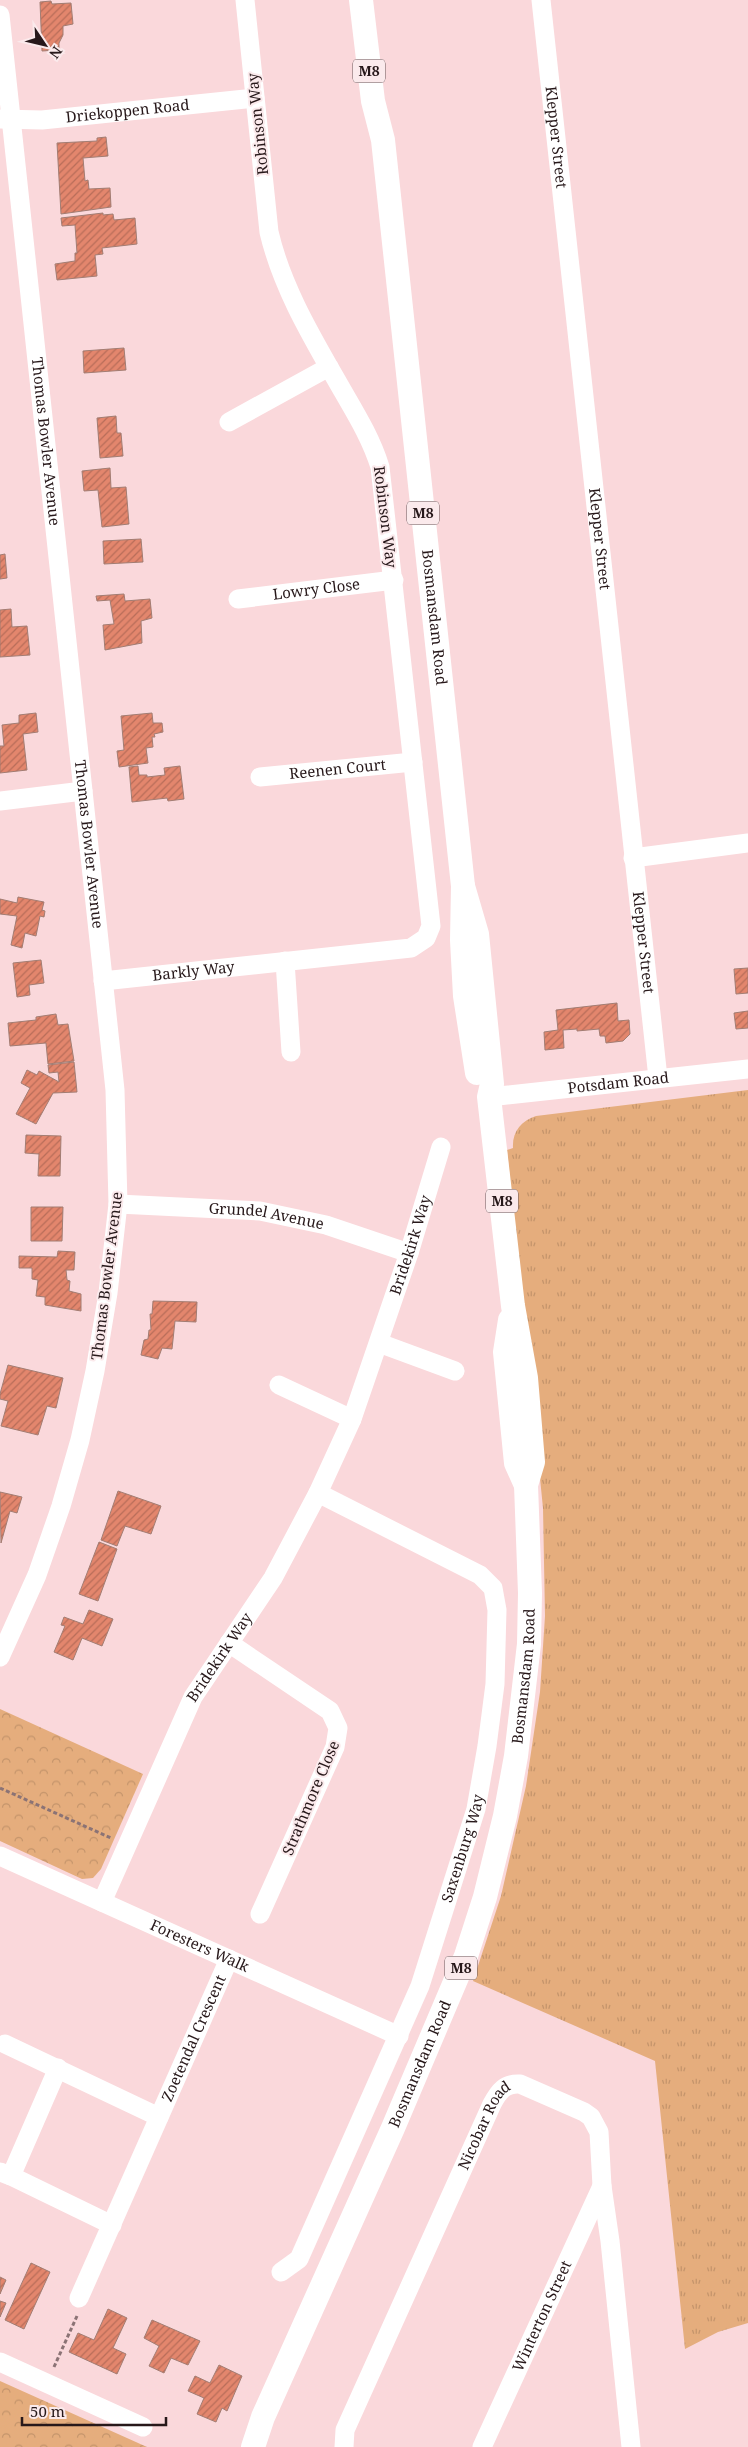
<svg xmlns="http://www.w3.org/2000/svg" width="748" height="2447" font-family="'Noto Serif',serif">
<style>
.grass{fill:url(#grass-tufts)}
.park{fill:url(#park-crowns)}
.building{fill:url(#building-hatch);stroke:#a27d73}
.lines{fill:none;stroke-linecap:round;stroke-linejoin:round}
.path{stroke:#8b7375;stroke-width:3;stroke-dasharray:4 2.5;stroke-linecap:butt}
.minor{stroke:#fff;stroke-width:19}
.major{stroke:#fff;stroke-width:24}
.labels{text-anchor:middle;stroke-width:4;stroke-linejoin:round;paint-order:stroke}
.shield{fill:#fbeaec;stroke:#675759;stroke-width:1}
.shield-label{font-size:14px;font-weight:bold;fill:#27181a}
.street-label{font-size:15px;fill:#27181a;stroke:#fbeaec}
</style>
<defs>
<pattern id="grass-tufts" width="24" height="20" patternUnits="userSpaceOnUse" patternTransform="scale(1.25)"><rect width="24" height="20" fill="#e5ad7d"/><path d="M3 7l-1-3M5 7V3M7 7l1-3M15 17l-1-3M17 17v-4M19 17l1-3" fill="none" stroke="#c4946b"/></pattern>
<pattern id="park-crowns" width="20" height="18" patternUnits="userSpaceOnUse" patternTransform="scale(1.25)"><rect width="20" height="18" fill="#e5ad7d"/><path d="M2 6a3 3 0 1 1 6 0M12 15a3 3 0 1 1 6 0" fill="none" stroke="#c4946b"/></pattern>
<pattern id="building-hatch" width="6" height="6" patternUnits="userSpaceOnUse" patternTransform="scale(1.25)"><rect width="6" height="6" fill="#e3866d"/><path d="M-1 1l2-2M0 6l6-6M5 7l2-2" fill="none" stroke="#b86d59"/></pattern>
</defs>
<rect width="100%" height="100%" fill="#fad8db"/>
<path class="grass" d="M748,1090v1233l-30,9 -33,17 -30,-288 -182,-80 28,-85 25,-110 14,-94 5,-76 -2,-108 -36,-358 6,-2c-1,-16 8,-27 23,-32z"/>
<g class="park">
<polygon points="0,1709 143,1774 101,1869 93,1878 82,1879 0,1841"/>
<polygon points="0,2381 147,2447 0,2447"/>
</g>
<g class="building">
<polygon points="51,1 52,4 71,3 73,24 63,26 63,35 59,43 59,50 42,51 40,2"/>
<polygon points="106,137 108,156 83,158 85,181 88,180 89,189 110,188 111,207 61,214 57,143 97,141 97,138"/>
<polygon points="103,213 103,215 113,214 114,220 135,218 137,244 102,248 103,254 95,255 97,276 57,280 55,264 75,261 75,253 77,253 75,225 62,226 61,218"/>
<polygon points="124,348 126,370 84,373 83,351"/>
<polygon points="116,416 117,433 121,433 123,456 100,458 97,418"/>
<polygon points="110,468 111,488 126,487 129,524 102,527 98,490 84,491 82,471"/>
<polygon points="141,539 143,562 104,564 103,541"/>
<polygon points="5,554 7,578 0,579 0,555"/>
<polygon points="124,594 125,601 150,599 152,618 141,621 142,643 105,650 103,625 114,624 110,600 97,601 96,596"/>
<polygon points="11,609 12,627 27,626 30,655 0,657 0,610"/>
<polygon points="36,713 38,732 23,734 27,770 0,773 0,746 4,746 2,725 19,723 19,715"/>
<polygon points="152,713 153,723 162,723 163,732 154,734 155,737 152,737 153,747 146,748 148,763 119,767 117,751 124,750 121,716"/>
<polygon points="138,766 139,775 147,775 147,777 165,775 164,768 180,766 184,799 168,801 167,798 132,802 129,767"/>
<polygon points="18,897 44,902 42,910 45,911 44,917 40,916 36,936 25,933 22,948 11,945 17,916 0,914 0,899 17,903"/>
<polygon points="41,960 44,983 29,985 30,995 17,997 13,963"/>
<polygon points="748,968 748,993 736,994 734,969"/>
<polygon points="617,1003 618,1021 629,1020 630,1034 623,1041 606,1043 605,1036 600,1036 599,1029 577,1031 577,1029 563,1030 564,1048 545,1050 544,1032 558,1030 556,1010"/>
<polygon points="748,1011 748,1028 736,1029 734,1013"/>
<polygon points="56,1014 58,1025 68,1024 74,1061 48,1064 46,1043 10,1046 8,1023 36,1020 36,1017"/>
<polygon points="74,1062 77,1092 53,1093 36,1124 16,1114 30,1088 21,1083 27,1070 37,1075 39,1071 59,1082 58,1072 49,1073 48,1065"/>
<polygon points="26,1135 61,1136 60,1176 38,1176 39,1154 25,1153"/>
<polygon points="31,1207 63,1207 62,1241 31,1241"/>
<polygon points="58,1251 75,1252 74,1270 66,1270 67,1280 70,1281 69,1291 81,1294 81,1311 45,1305 45,1297 36,1296 38,1280 32,1279 32,1268 19,1268 19,1256 57,1257"/>
<polygon points="153,1301 197,1302 196,1322 175,1321 172,1349 162,1348 158,1359 141,1355 144,1340 148,1339 149,1330 151,1330 150,1314 152,1314"/>
<polygon points="8,1365 63,1378 56,1408 47,1406 38,1435 1,1426 8,1401 0,1399 0,1394"/>
<polygon points="118,1491 161,1506 151,1534 125,1526 117,1546 101,1540"/>
<polygon points="0,1492 22,1497 17,1513 10,1511 1,1543"/>
<polygon points="99,1542 117,1549 98,1601 79,1594"/>
<polygon points="89,1610 113,1619 102,1646 82,1638 73,1660 54,1652 65,1626 61,1625 64,1617 83,1624"/>
<polygon points="31,2263 50,2272 24,2329 5,2320"/>
<polygon points="0,2277 6,2280 0,2294"/>
<polygon points="0,2301 6,2303 0,2317"/>
<polygon points="108,2309 127,2318 113,2348 126,2354 117,2374 69,2352 78,2333 94,2340"/>
<polygon points="152,2320 200,2341 188,2365 171,2358 164,2373 149,2366 159,2346 144,2338"/>
<polygon points="219,2365 242,2376 227,2411 222,2408 216,2422 197,2414 204,2398 188,2391 195,2376 210,2383"/>
</g>
<g class="lines">
<g class="path">
<polyline points="0,1788 111,1838"/>
<polyline points="54,2367 77,2316"/>
</g>
<g class="minor">
<path id="s1" d="M541,0l117,1078"/>
<path id="s2" d="M0,15l115,1075 3,114 -10,89 -13,78 -15,69 -19,66 -24,69 -37,82"/>
<path id="s3" d="M0,119l42,1 213,-22"/>
<polyline points="229,422 329,367"/>
<path id="s4" d="M238,599l156,-19"/>
<path id="s5" d="M260,777l153,-15"/>
<polyline points="0,801 83,791"/>
<polyline points="633,858 748,843"/>
<polyline points="285,961 291,1052"/>
<path id="s6" d="M103,981l308,-33 15,-10 5,-12 -51,-459c-9,-29 -24,-53 -39,-79 -28,-49 -59,-100 -72,-156l-24,-232"/>
<path id="s7" d="M489,1097l259,-28"/>
<path id="s8" d="M118,1204l142,7 66,14 83,28"/>
<polyline points="379,1343 455,1371"/>
<polyline points="279,1385 352,1419"/>
<polyline points="229,1643 330,1711 338,1728 335,1747 260,1914"/>
<path id="s9" d="M0,1856l399,180"/>
<path id="s10" d="M102,1902l91,-205 80,-119 45,-85 34,-74 57,-166 32,-106"/>
<polyline points="5,2044 159,2117"/>
<polyline points="0,2172 11,2176 112,2225"/>
<polyline points="11,2176 58,2068"/>
<path id="s11" d="M281,2272l18,-13 121,-273 56,-177 11,-63 8,-62 2,-74 -4,-22 -13,-13 -162,-82"/>
<path id="s12" d="M79,2298l150,-339"/>
<polyline points="0,2362 143,2427"/>
<path id="s13" d="M344,2447l1,-17 147,-326c7,-13 13,-21 28,-20l64,28 7,5 8,15 3,54 8,55 21,206"/>
<path id="s14" d="M482,2447l120,-261"/>
</g>
<g class="major">
<path id="s15" d="M361,0l12,101 10,39 80,746 -1,54 3,56 12,77"/>
<polyline points="510,1320 505,1352 516,1463 525,1483"/>
<path id="s16" d="M253,2447l10,-30 130,-289 73,-172 19,-59 20,-81 11,-60 13,-112 1,-51 -4,-108 7,-23 -7,-84 -13,-72 -24,-209 3,-13 -15,-150 -14,-48"/>
</g>
</g>
<g class="labels">
<g class="shield">
<rect x="353" y="59.5" width="32" height="23" rx="4"/>
<rect x="407" y="501.5" width="32" height="23" rx="4"/>
<rect x="486" y="1189.5" width="32" height="23" rx="4"/>
<rect x="445" y="1956.5" width="32" height="23" rx="4"/>
</g>
<g class="shield-label">
<text x="369" y="76">M8</text>
<text x="423" y="518">M8</text>
<text x="502" y="1206">M8</text>
<text x="461" y="1973">M8</text>
</g>
<g class="street-label">
<text dy="5" stroke="none"><textPath href="#s3" startOffset="128">Driekoppen Road</textPath></text>
<text transform="translate(258 124) rotate(-96)" y="5">Robinson Way</text>
<text dy="5" stroke="none"><textPath href="#s1" startOffset="138">Klepper Street</textPath></text>
<text dy="5" stroke="none"><textPath href="#s2" startOffset="429">Thomas Bowler Avenue</textPath></text>
<text transform="translate(385 517) rotate(83)" y="5">Robinson Way</text>
<text dy="5" stroke="none"><textPath href="#s1" startOffset="542">Klepper Street</textPath></text>
<text dy="5" stroke="none"><textPath href="#s4" startOffset="79">Lowry Close</textPath></text>
<text dy="5" stroke="none"><textPath href="#s15" startOffset="622">Bosmansdam Road</textPath></text>
<text dy="5" stroke="none"><textPath href="#s5" startOffset="78">Reenen Court</textPath></text>
<text dy="5" stroke="none"><textPath href="#s2" startOffset="834">Thomas Bowler Avenue</textPath></text>
<text dy="5" stroke="none"><textPath href="#s1" startOffset="948">Klepper Street</textPath></text>
<text dy="5" stroke="none"><textPath href="#s6" startOffset="91">Barkly Way</textPath></text>
<text dy="5" stroke="none"><textPath href="#s7" startOffset="130">Potsdam Road</textPath></text>
<text dy="5" stroke="none"><textPath href="#s8" startOffset="149">Grundel Avenue</textPath></text>
<text dy="5" stroke="none"><textPath href="#s10" startOffset="729">Bridekirk Way</textPath></text>
<text transform="translate(107 1276) rotate(-83)" y="5">Thomas Bowler Avenue</text>
<text dy="5" stroke="none"><textPath href="#s10" startOffset="272">Bridekirk Way</textPath></text>
<text dy="5" stroke="none"><textPath href="#s16" startOffset="822">Bosmansdam Road</textPath></text>
<text transform="translate(311 1798) rotate(-67)" y="5">Strathmore Close</text>
<text dy="5" stroke="none"><textPath href="#s11" startOffset="465">Saxenburg Way</textPath></text>
<text dy="5" stroke="none"><textPath href="#s9" startOffset="219">Foresters Walk</textPath></text>
<text dy="5" stroke="none"><textPath href="#s12" startOffset="284">Zoetendal Crescent</textPath></text>
<text dy="5" stroke="none"><textPath href="#s16" startOffset="418">Bosmansdam Road</textPath></text>
<text dy="5" stroke="none"><textPath href="#s13" startOffset="352">Nicobar Road</textPath></text>
<text dy="5" stroke="none"><textPath href="#s14" startOffset="144">Winterton Street</textPath></text>
</g>
</g>
<g transform="translate(45 45) rotate(125)" stroke="#fbeaec" stroke-width="4" paint-order="stroke">
<path d="M0-4L9 19L0 12L-9 19Z" fill="#27181a"/>
<text y="-8" font-size="14" font-weight="bold" text-anchor="middle" fill="#27181a">N</text>
</g>
<path d="M22 2417v8h144v-8" fill="none" stroke="#27181a" stroke-width="2.5"/>
<text x="30" y="2417" font-size="15" fill="#27181a" stroke="#fbeaec" stroke-width="4" paint-order="stroke">50 m</text>
</svg>
